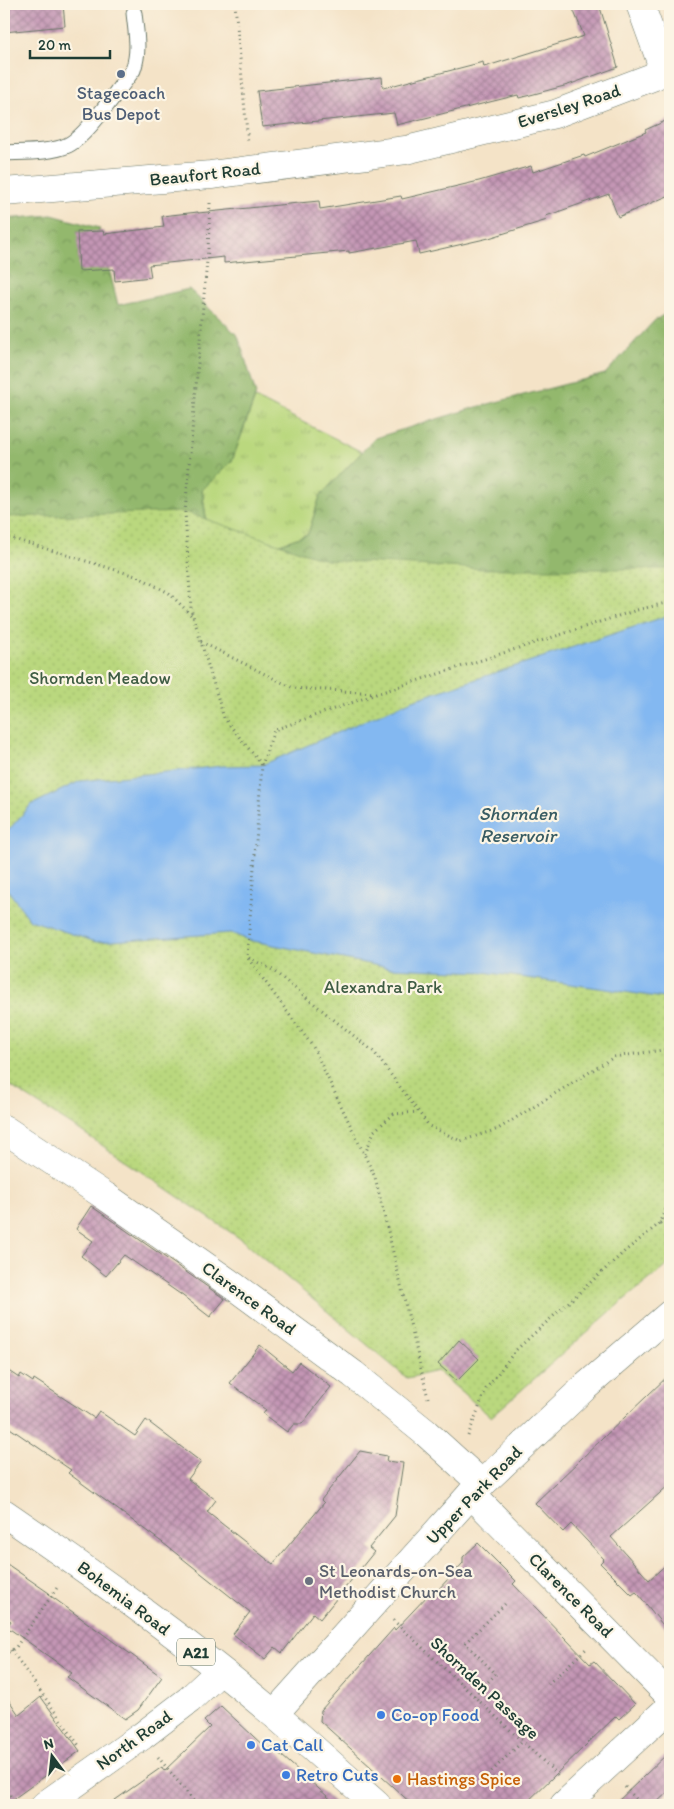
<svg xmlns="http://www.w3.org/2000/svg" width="674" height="1809" font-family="Itim,sans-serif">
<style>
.grass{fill:url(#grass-tufts);stroke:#6c8a59}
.forest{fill:url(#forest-crowns);stroke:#597a50}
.park{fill:url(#park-dots);stroke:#6c8a59}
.water{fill:#83b8f1;stroke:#517a92}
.building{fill:url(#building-cross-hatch)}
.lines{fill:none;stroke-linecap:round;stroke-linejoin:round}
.lane-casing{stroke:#6a7767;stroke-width:17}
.street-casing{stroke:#6a7767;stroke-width:29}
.highway-casing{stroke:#6a7767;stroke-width:29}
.path{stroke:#6a7767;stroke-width:3;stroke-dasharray:1 4;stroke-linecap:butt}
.lane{stroke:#fff;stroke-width:15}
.street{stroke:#fff;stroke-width:28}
.highway{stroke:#fff;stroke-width:28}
.service-dot{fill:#5c6f8a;stroke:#fcf5e5;stroke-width:2}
.worship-dot{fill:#6b7280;stroke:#fcf5e5;stroke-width:2}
.shop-dot{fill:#3f7fe0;stroke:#fcf5e5;stroke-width:2}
.food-dot{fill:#e8710a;stroke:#fcf5e5;stroke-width:2}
.labels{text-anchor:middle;stroke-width:4.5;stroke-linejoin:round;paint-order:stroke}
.shield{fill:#fcf5e5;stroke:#617469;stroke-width:1}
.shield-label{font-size:16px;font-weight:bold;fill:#1f3d34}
.service-label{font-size:18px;fill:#4e5e75;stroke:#fcf5e5}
.street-label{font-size:18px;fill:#1f3d34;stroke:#fcf5e5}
.park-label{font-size:18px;fill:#3e5c43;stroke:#fcf5e5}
.worship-label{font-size:18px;fill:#5b616d;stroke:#fcf5e5;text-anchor:start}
.shop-label{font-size:18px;fill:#366cbe;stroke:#fcf5e5;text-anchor:start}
.food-label{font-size:18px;fill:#c56008;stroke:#fcf5e5;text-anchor:start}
.water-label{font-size:19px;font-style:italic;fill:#385c63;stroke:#fcf5e5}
</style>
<defs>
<pattern id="grass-tufts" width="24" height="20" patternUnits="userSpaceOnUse" patternTransform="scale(1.25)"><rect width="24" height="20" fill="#bad87e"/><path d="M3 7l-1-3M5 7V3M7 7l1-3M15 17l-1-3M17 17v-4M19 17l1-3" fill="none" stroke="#9fba6e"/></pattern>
<pattern id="forest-crowns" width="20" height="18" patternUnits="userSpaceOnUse" patternTransform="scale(1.25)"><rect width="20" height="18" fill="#93b86d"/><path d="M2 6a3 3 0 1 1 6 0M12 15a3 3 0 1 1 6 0" fill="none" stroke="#77975a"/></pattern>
<pattern id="park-dots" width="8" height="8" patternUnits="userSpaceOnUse" patternTransform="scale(1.25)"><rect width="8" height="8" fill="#bad87e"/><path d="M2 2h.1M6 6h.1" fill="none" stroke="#9fba6e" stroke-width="1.8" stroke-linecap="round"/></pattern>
<pattern id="building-cross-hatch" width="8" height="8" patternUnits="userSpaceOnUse" patternTransform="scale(1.25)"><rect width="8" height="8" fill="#c496b5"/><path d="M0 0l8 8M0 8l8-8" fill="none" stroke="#9f7c94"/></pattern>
</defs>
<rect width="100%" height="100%" fill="#fcf5e5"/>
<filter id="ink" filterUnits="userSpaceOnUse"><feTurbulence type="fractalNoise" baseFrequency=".02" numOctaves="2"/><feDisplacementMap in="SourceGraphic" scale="10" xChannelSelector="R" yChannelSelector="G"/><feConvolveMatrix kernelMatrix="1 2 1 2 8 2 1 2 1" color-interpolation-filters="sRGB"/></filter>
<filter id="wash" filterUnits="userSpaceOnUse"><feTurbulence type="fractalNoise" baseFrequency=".0096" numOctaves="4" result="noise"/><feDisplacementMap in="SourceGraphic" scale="20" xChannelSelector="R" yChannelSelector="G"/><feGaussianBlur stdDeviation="1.12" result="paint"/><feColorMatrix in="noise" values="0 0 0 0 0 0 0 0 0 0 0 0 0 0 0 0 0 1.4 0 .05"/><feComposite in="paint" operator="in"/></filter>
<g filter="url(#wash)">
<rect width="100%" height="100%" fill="#f4e3c7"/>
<polygon class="grass" points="255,398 362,452 320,496 308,534 249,555 211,552 202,489 232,461"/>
<polygon class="forest" points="52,215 99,228 118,305 189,289 238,336 256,394 232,461 202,490 211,552 249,555 308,534 320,496 375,438 473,408 605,374 655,320 670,311 670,584 4,620 4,219"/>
<polygon class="park" points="185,512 326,560 483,569 670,569 670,1263 620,1303 491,1417 437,1371 407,1378 242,1240 78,1129 4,1082 4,517"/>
<polygon class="water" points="670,615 670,999 606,989 483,972 389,968 248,940 231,933 96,942 30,920 4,885 4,835 31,805 80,781 222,766 262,765 410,701"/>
<g id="blocks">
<g class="building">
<polygon points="4,4 63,4 65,26 4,32"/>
<polygon points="571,4 599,4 618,67 568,85 519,98 518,95 397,125 394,113 262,127 257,91 382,77 383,88 483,62 484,67 584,36"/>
<polygon points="670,119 670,195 618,217 609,194 546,216 547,220 489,238 419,254 416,241 349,253 349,251 224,263 224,257 149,265 151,277 115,281 114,269 79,271 77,232 103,231 104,234 164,227 162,216 198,212 198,213 319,201 320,209 401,196 402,199 479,181 531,166 533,172 584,155 585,157 646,132 645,130"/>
<polygon points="91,1206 225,1299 210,1317 183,1296 124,1255 106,1276 81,1256 93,1241 76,1229"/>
<polygon points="459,1340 479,1359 457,1381 438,1364"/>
<polygon points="260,1345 292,1371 299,1362 331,1387 302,1424 294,1424 287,1432 263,1414 266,1410 230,1383"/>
<polygon points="4,1368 19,1378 21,1374 33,1382 34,1379 94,1418 99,1411 135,1436 146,1420 201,1462 188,1479 216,1500 207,1512 273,1564 324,1503 321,1500 360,1451 387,1456 386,1461 403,1463 395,1516 369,1548 374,1552 320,1619 313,1613 282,1653 275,1647 265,1659 233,1634 250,1612 163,1543 68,1473 71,1470 4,1424"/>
<polygon points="670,1374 670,1484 611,1537 649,1580 670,1561 670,1634 639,1595 636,1592 632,1595 600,1563 604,1559 571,1524 563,1532 535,1503"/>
<polygon points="478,1543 516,1581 513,1584 590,1664 594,1661 635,1704 619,1719 616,1716 524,1805 413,1805 320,1721 321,1710 394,1628 395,1630 430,1593 435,1593 450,1577 463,1563 463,1557"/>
<polygon points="4,1562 49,1593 48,1594 162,1677 138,1710 125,1719 67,1677 72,1673 7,1627 11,1621 4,1616"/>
<polygon points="4,1693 19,1715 41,1697 80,1751 5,1805 4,1805"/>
<polygon points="221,1706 269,1751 272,1747 337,1805 108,1805 162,1767 164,1771 210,1727 204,1721"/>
<polygon points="670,1751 670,1790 654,1805 614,1805"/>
</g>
</g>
</g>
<g filter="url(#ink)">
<use href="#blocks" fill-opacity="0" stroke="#6a7767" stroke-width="1"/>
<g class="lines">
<g class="lane-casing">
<path id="lane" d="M4,153c18,-1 48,0 64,-8 20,-10 50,-56 65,-75 7,-19 3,-37 1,-57"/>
</g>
<g class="street-casing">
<g id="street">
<polyline points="4,192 211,175 406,150 555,114 655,76 659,70 661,62 640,4"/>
<polyline points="4,1129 105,1196 235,1287 353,1374 426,1433 482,1484"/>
<polyline points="471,1494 670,1696"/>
<polyline points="274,1714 471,1494 585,1387 670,1314"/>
<polyline points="45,1805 142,1736 189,1700 220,1671"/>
<polyline points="564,1805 670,1707"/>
</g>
</g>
<g class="highway-casing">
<path id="highway" d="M4,1513c92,63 185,129 271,202 34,29 68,60 102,90"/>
</g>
<g class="path">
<polyline points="235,4 248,143"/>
<polyline points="210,203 208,249 185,512 191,609 224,718 262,765"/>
<polyline points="4,536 139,577 169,593 193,617"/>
<polyline points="201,642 293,688 376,693"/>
<polyline points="249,958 271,969 374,1052 429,1126 461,1141 498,1129 614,1057 670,1049"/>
<polyline points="365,1154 374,1131 394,1114 418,1112"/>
<polyline points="660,1223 670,1216"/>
<polyline points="428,1398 375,1177 313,1047 247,957 262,765 274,730 379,693 637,610 670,602"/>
<polyline points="468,1436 486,1389 516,1350 624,1252 659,1224 670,1198"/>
<polyline points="393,1620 558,1775"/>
<polyline points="11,1650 80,1747"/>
<polyline points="4,1655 16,1647 59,1585"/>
<polyline points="548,1684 587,1648"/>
<polyline points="474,1696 496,1674 465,1643 505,1604"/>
<polyline points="158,1757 197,1805"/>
<polyline points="488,1775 522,1742"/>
<polyline points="4,1787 17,1805"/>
<polyline points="625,1787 642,1805"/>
</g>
<use href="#lane" class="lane"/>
<use href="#street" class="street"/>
<use href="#highway" class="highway"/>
</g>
</g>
<circle class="service-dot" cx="121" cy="74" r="5"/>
<circle class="worship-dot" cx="309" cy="1581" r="5"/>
<g class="shop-dot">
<circle cx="381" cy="1715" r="5"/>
<circle cx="251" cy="1745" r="5"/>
<circle cx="286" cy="1775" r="5"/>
</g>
<circle class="food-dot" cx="397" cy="1779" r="5"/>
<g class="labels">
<rect class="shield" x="177" y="1638.5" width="38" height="27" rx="4"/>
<g class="shield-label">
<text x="196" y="1658">A21</text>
</g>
<g class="service-label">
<text x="121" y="99">Stagecoach<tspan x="121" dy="21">Bus Depot</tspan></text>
</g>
<g class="street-label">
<text transform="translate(569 106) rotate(-18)" y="6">Eversley Road</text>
<text transform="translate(205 174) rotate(-6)" y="6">Beaufort Road</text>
<text transform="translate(249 1298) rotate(36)" y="6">Clarence Road</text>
<text transform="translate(474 1495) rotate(-46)" y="6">Upper Park Road</text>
<text transform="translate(571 1595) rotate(45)" y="6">Clarence Road</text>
<text transform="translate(124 1598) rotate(37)" y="6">Bohemia Road</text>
<text transform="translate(485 1688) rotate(43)" y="6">Shornden Passage</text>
<text transform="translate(134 1740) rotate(-36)" y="6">North Road</text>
</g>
<g class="park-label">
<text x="100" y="684">Shornden Meadow</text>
<text x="383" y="993">Alexandra Park</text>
</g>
<g class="worship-label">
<text x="319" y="1577">St Leonards-on-Sea<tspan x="319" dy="21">Methodist Church</tspan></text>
</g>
<g class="shop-label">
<text x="391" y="1721">Co-op Food</text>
<text x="261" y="1751">Cat Call</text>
<text x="296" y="1781">Retro Cuts</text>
</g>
<g class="food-label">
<text x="407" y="1785">Hastings Spice</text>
</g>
<g class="water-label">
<text x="518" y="820">Shornden<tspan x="518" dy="22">Reservoir</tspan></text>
</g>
</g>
<rect width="674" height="1809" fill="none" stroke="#fcf5e5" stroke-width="20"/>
<g transform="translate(52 1756) rotate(345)" stroke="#fcf5e5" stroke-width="4" paint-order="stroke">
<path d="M0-4L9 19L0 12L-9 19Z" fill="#1f3d34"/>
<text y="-8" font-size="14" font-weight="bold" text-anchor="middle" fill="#1f3d34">N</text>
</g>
<path d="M30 50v8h80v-8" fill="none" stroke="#1f3d34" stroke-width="2.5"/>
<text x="38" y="50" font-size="15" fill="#1f3d34" stroke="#fcf5e5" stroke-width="4" paint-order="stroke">20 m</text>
</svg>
